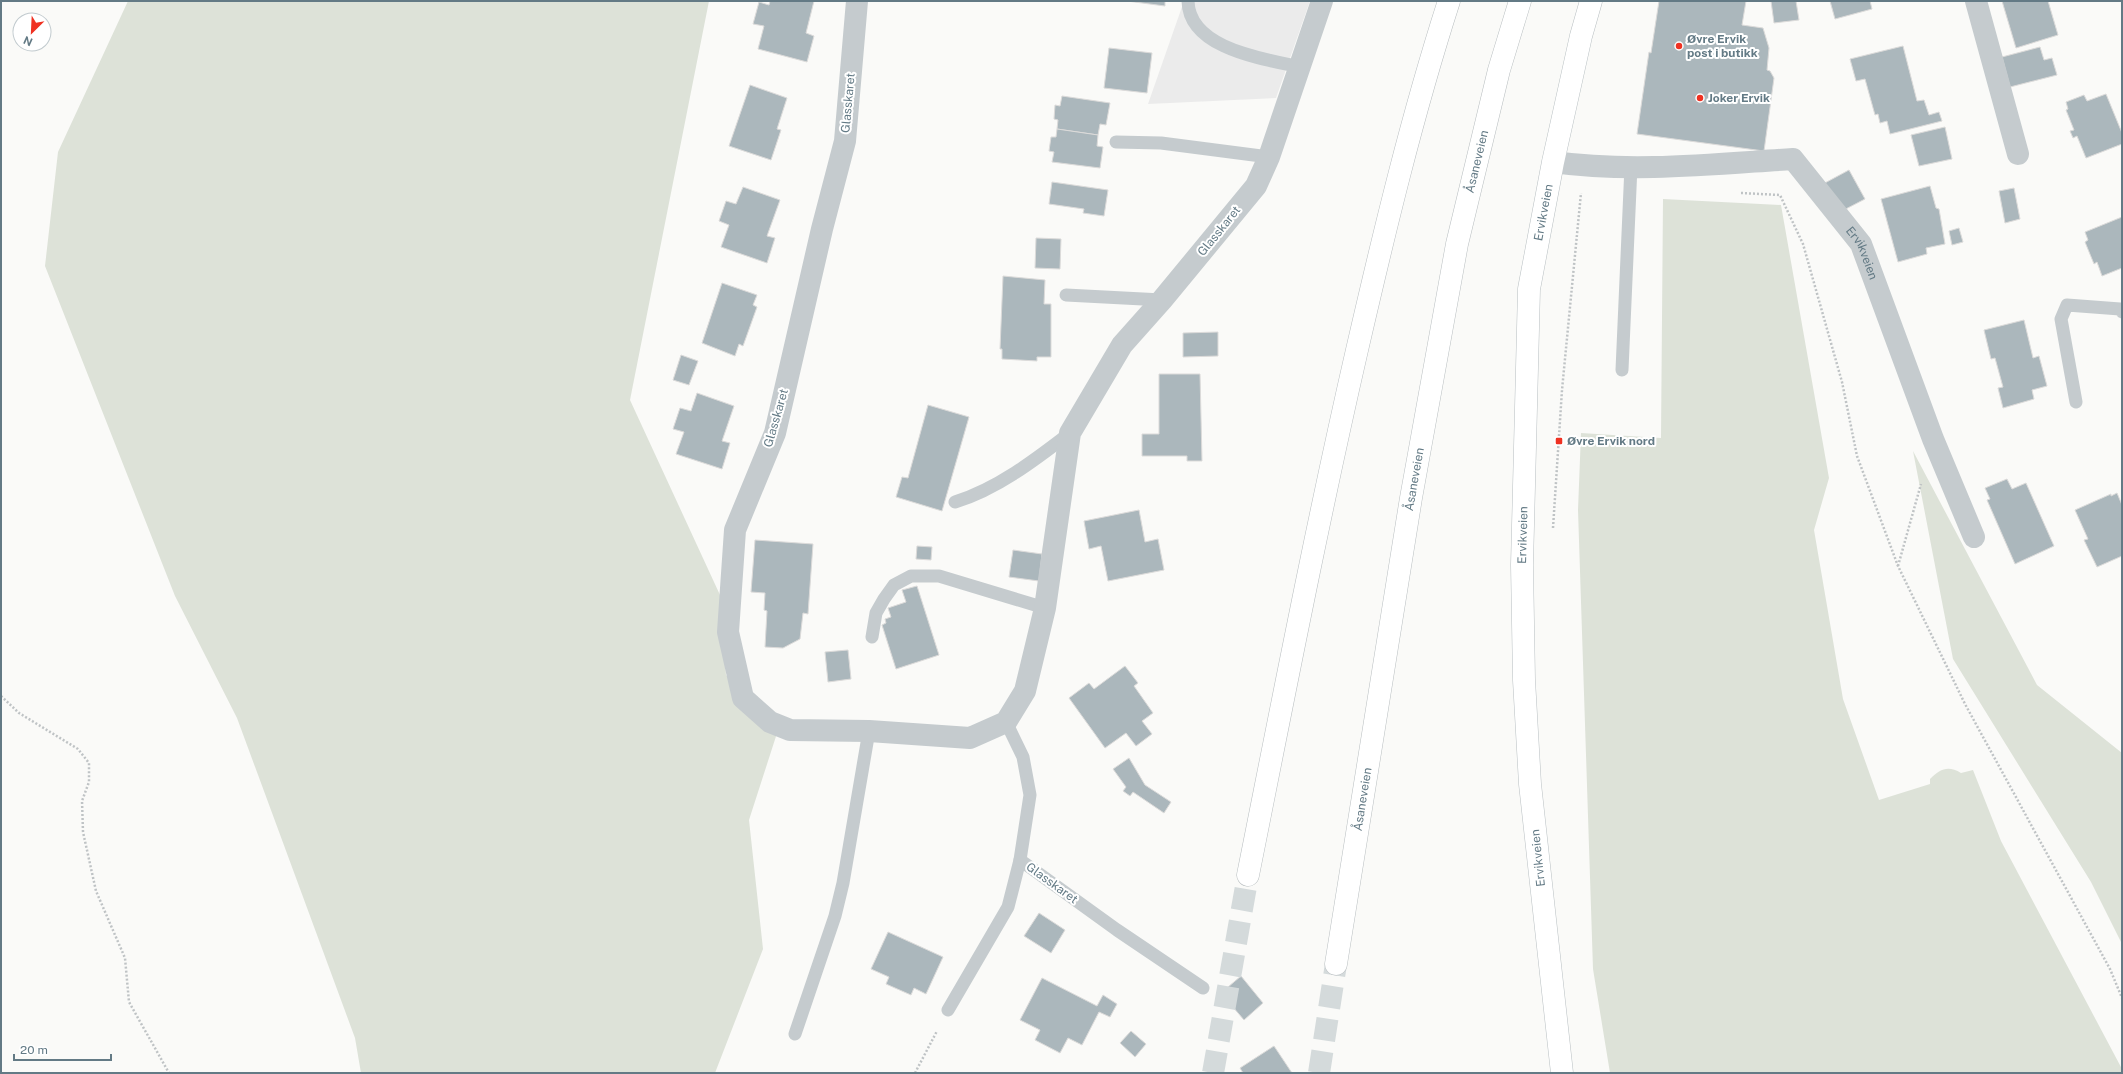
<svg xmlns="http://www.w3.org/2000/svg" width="2123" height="1074" font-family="'Public Sans',sans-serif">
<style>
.built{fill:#ebebeb}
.green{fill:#dde2d8}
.building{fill:#abb7bc;stroke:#dcdbda}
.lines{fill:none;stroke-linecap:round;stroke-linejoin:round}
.motorway-tunnel{stroke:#d4dadb;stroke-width:22;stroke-dasharray:22 11;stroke-linecap:butt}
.primary-casing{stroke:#b8bfc2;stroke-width:23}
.motorway-casing{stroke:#b8bec0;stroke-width:23}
.path{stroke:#bfc3c5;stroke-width:2.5;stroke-dasharray:2 2;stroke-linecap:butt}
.service{stroke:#c5cbce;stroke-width:13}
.minor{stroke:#c5cbce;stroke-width:22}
.primary{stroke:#fff;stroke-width:22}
.motorway{stroke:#fff;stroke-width:22}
.poi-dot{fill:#ef3122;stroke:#fff;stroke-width:1.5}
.labels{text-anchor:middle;stroke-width:4;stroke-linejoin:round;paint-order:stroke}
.poi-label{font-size:12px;font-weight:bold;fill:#637a85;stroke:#fff;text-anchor:start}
.street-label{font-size:12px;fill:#637a85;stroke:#fff}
</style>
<rect width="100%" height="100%" fill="#fafaf8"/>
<polygon class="built" points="1184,1 1310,1 1276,98 1148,104"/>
<g class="green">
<polygon points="128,1 709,1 630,400 720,595 726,675 779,727 749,820 763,949 715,1073 361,1073 355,1038 237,718 175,596 45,266 58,152"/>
<path d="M1663,199l118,6 48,273 -15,52 29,169 36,101 51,-16v-5c10,-10 18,-14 31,-6l12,-3 28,71 121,228v4h-512l-17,-104 -15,-459 3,-77 80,5z"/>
<polygon points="1913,451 2037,685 2122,753 2122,944 2091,882 1953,659"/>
</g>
<g class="building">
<polygon points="770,1 814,1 806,33 814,36 807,62 758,49 764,26 753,24 759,2 769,5"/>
<polygon points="1127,1 1165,1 1165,6"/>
<polygon points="1659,1 1746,1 1742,25 1763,28 1769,48 1767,70 1770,71 1774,78 1764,151 1637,134 1649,52 1651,53"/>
<polygon points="1771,1 1796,1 1799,20 1774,23"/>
<polygon points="1830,1 1870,1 1872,9 1835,19"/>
<polygon points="2002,1 2048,1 2058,35 2016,48"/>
<polygon points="1903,46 1917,101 1924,100 1929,115 1939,112 1942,121 1890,134 1887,121 1880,123 1878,114 1875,115 1865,79 1856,81 1850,59"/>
<polygon points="2040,47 2044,60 2052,58 2057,75 2010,87 2002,57"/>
<polygon points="1109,48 1152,53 1147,93 1104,88"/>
<polygon points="750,85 787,98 777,129 781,130 771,160 729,146"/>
<polygon points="2106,94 2122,133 2122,144 2086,158 2077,136 2073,138 2070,131 2074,130 2066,110 2068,109 2066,102 2084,95 2087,101"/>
<polygon points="1062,96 1110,103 1106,125 1100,124 1098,135 1057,129 1058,120 1054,119 1055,105 1060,106"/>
<polygon points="1945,127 1952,159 1919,166 1911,135"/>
<polygon points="1057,129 1098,135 1097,146 1103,147 1100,168 1052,162 1054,152 1049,151 1051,137 1056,137"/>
<polygon points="1849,170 1865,199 1838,213 1823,184"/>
<polygon points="1052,182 1108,190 1104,216 1083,213 1084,209 1049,204"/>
<polygon points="1930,186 1936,208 1939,209 1945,244 1926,248 1927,254 1898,262 1881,199"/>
<polygon points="743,187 780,200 767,236 775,238 767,263 721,247 729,225 719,221 726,201 736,204"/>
<polygon points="2014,188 2020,219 2005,223 1999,191"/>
<polygon points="2122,217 2122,268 2102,276 2097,262 2094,264 2085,242 2088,240 2085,232"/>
<polygon points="1959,228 1963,242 1952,245 1949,231"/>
<polygon points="1036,238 1061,239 1060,269 1035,268"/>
<polygon points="1003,276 1045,280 1044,304 1051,304 1051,357 1037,357 1037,361 1002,359 1002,349 1000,349"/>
<polygon points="722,283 757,295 753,305 757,307 743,346 739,344 735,356 702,343"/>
<polygon points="2024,320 2033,358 2039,356 2047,386 2032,390 2034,399 2003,408 1998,388 2003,387 1995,358 1991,359 1984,330"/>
<polygon points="1218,332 1218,356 1183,357 1183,333"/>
<polygon points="681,355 698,361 689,385 673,380"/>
<polygon points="1159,374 1200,374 1202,461 1187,461 1187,456 1142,456 1142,434 1159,434"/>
<polygon points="697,393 734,406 722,441 730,443 722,469 676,454 684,432 673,429 680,408 691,411"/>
<polygon points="928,405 969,417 942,511 896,497 902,477 908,478"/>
<polygon points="2007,479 2012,489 2026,483 2054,546 2015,564 1987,500 1990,499 1985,488"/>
<polygon points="2117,493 2122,505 2122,556 2097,567 2084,540 2088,539 2075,510 2111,494 2111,496"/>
<polygon points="1139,510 1145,542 1158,539 1164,570 1108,581 1101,546 1089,549 1084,521"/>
<polygon points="755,540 813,544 808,614 803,613 800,639 783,648 765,647 767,611 764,610 765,593 751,592"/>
<polygon points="917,546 932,547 931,560 916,559"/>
<polygon points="1013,550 1042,554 1039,581 1009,577"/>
<polygon points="917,586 939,655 896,669 882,625 886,623 885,619 891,617 888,608 906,602 902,590"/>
<polygon points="848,650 851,679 828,682 825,652"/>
<polygon points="1125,666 1138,683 1134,686 1153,713 1142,721 1152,734 1136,746 1126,733 1105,748 1069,698 1089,683 1094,689"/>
<polygon points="1129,758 1145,785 1171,802 1164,813 1133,792 1130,796 1123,791 1126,787 1113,769"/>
<polygon points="1039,913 1065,930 1051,953 1024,936"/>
<polygon points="888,932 943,957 926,994 914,988 911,995 886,984 889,977 871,969"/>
<polygon points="1241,976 1263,1003 1244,1020 1221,993"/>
<polygon points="1042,978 1097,1006 1103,995 1117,1004 1110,1017 1099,1012 1082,1045 1068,1038 1060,1053 1035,1040 1040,1030 1020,1020"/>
<polygon points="1131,1031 1146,1044 1135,1057 1120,1043"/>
<polygon points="1274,1046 1292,1073 1243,1073 1240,1068"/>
</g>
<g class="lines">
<g class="motorway-tunnel">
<polyline points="1213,1073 1248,875"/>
<polyline points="1319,1073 1336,964"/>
</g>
<g class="primary-casing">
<g id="primary">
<path id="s2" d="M1562,1073l-32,-289 -6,-104 -2,-115 7,-276 24,-127 28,-126 10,-35"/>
</g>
</g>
<g class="motorway-casing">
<g id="motorway">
<path d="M1248,875c35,-175 69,-351 109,-525 27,-117 55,-234 92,-349"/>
<path id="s3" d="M1336,964l75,-466 46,-254 42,-174 21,-69"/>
</g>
</g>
<g class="path">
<polyline points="1741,193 1780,195 1803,244 1842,382 1857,456 1898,566 1965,704 2110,969 2122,998"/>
<polyline points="1553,528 1562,390 1581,193"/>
<polyline points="1898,566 1921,484"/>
<polyline points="1,696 19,713 78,749 89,763 89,782 82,801 83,832 96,891 125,958 129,1002 169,1073"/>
<polyline points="915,1073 937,1031"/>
</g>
<g class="service">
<path d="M1188,1c1,48 76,58 112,66"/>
<polyline points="1116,142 1161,143 1269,157"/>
<polyline points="1066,295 1162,300"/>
<polyline points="1622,370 1631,166"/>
<polyline points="2076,402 2061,319 2067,305 2120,309 2122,312"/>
<path d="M955,502c42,-13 80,-42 115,-69"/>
<polyline points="872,637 876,613 884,599 894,585 911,576 939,576 1045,608"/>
<polyline points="1020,860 1117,930 1203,988"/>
<polyline points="948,1010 1008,907 1020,860 1030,795 1023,757 1006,722"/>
<polyline points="795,1034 835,916 843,883 869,731"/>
</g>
<g class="minor">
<polyline points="857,1 845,141 822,229 775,433 735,530 728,632 743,698 770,722 790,730 869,731 970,738 1006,722 1025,691 1045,608 1070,433 1122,345 1162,300 1256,186 1269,157 1322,1"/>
<polyline points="1976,1 2018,154"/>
<path id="s1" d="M1553,162c80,11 161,2 240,-3l68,85 72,195 41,98"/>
</g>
<use href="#primary" class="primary"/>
<use href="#motorway" class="motorway"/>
</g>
<g class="poi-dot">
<circle cx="1679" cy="46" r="4"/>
<circle cx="1700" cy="98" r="4"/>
<rect x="1555" y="437" width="8" height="8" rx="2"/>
</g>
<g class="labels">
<g class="poi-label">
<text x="1687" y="43">Øvre Ervik<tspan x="1687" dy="14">post i butikk</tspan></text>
<text x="1708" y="102">Joker Ervik</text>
<text x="1567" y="445">Øvre Ervik nord</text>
</g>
<g class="street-label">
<text transform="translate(848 103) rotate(-85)" y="4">Glasskaret</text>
<text dy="4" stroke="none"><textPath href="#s3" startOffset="815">Åsaneveien</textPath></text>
<text dy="4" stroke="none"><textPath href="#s2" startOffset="864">Ervikveien</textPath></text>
<text transform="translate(1219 231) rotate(-51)" y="4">Glasskaret</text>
<text dy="4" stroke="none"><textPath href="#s1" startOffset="358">Ervikveien</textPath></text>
<text transform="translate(776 418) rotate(-74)" y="4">Glasskaret</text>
<text dy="4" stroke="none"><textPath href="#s3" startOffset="491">Åsaneveien</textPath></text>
<text dy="4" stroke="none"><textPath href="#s2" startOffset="540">Ervikveien</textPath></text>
<text dy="4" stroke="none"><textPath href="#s3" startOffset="167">Åsaneveien</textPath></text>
<text transform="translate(1538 858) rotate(-96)" y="4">Ervikveien</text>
<text transform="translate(1052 883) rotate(36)" y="4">Glasskaret</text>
</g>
</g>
<rect width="2123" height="1074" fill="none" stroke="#637a85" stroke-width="4"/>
<g transform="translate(32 32) rotate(204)"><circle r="19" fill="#ffffff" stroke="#c1cace"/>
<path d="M0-3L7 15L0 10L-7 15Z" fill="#ef3122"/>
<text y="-6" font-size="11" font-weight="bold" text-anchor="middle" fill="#637a85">N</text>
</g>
<path d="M14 1054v6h97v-6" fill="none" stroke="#637a85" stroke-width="2"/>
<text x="20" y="1054" font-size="12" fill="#637a85" stroke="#ffffff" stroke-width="3" paint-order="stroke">20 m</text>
</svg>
